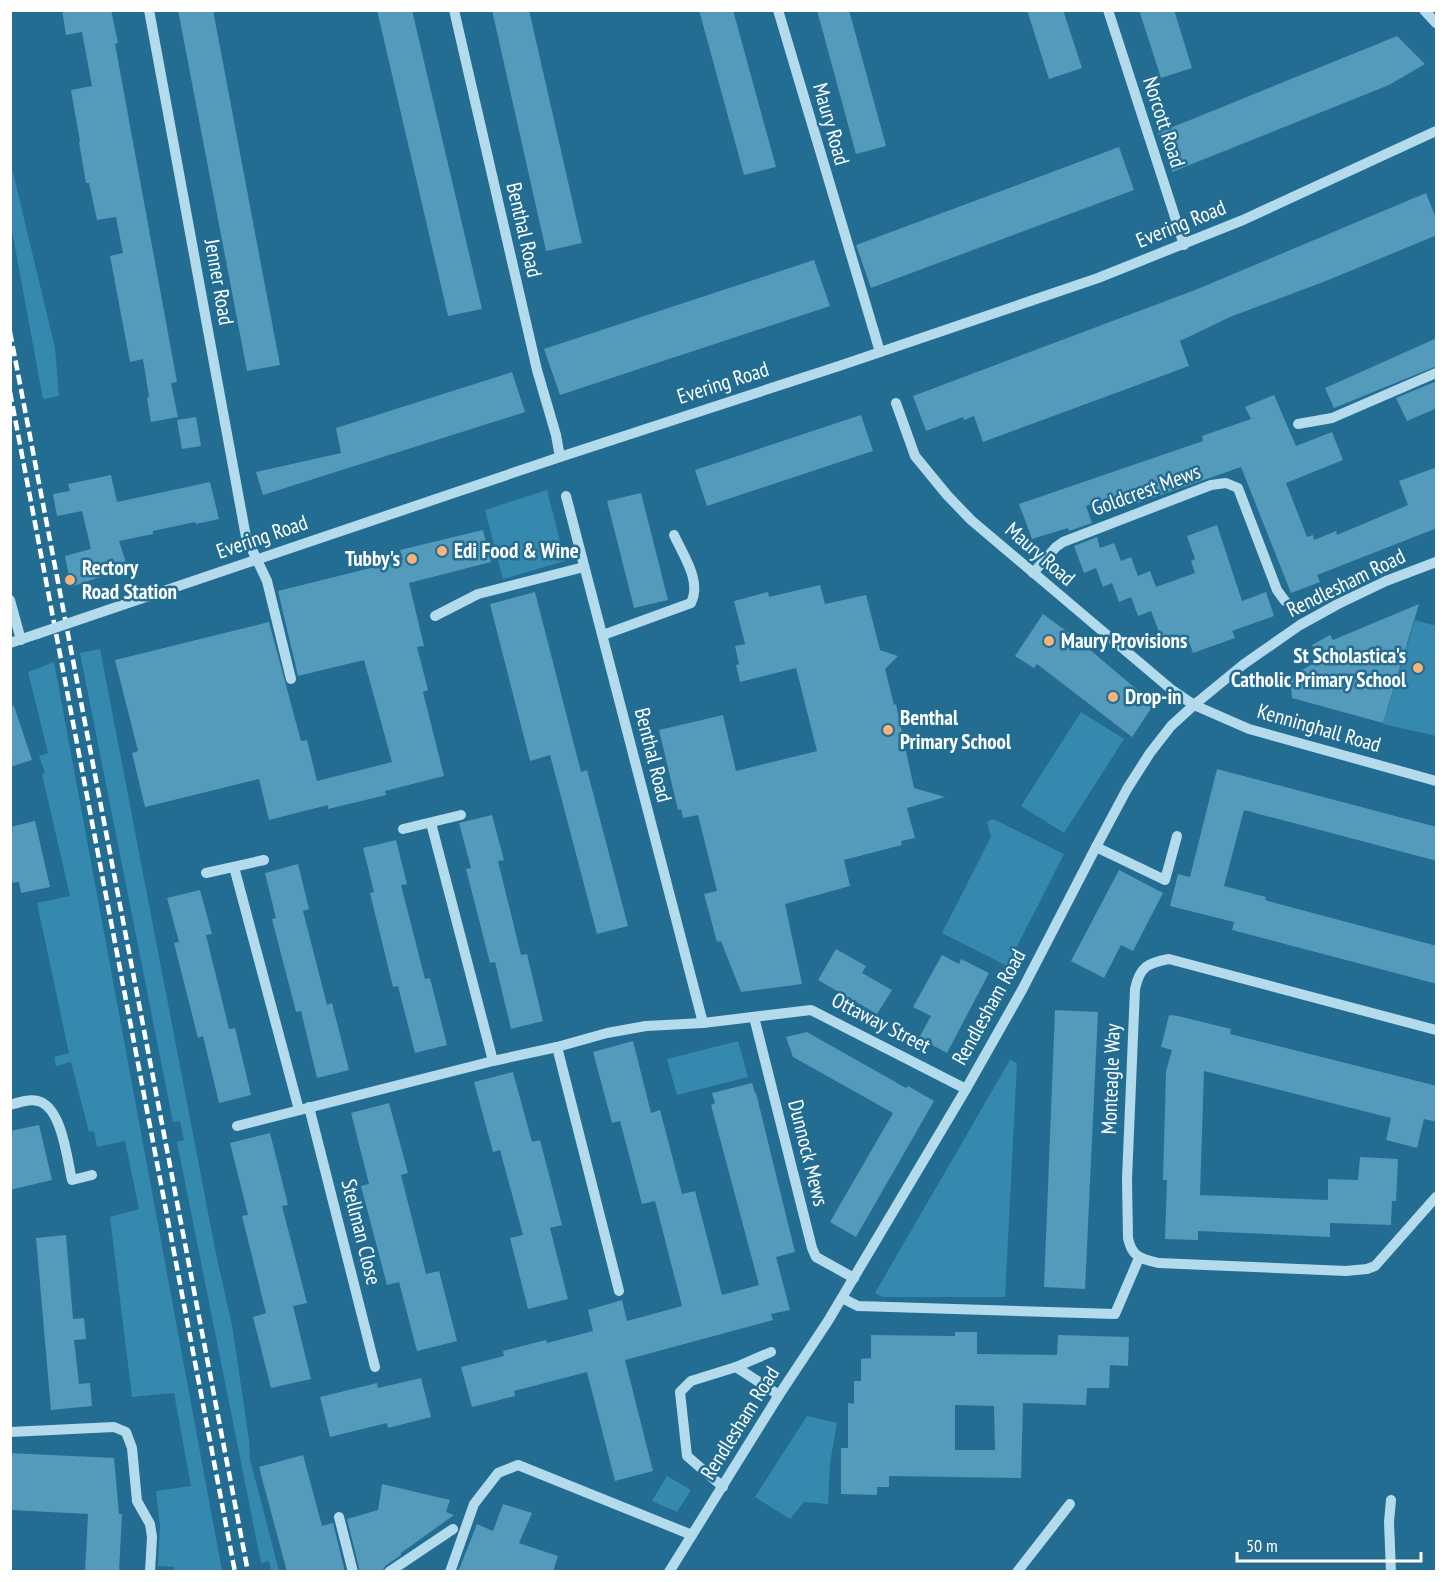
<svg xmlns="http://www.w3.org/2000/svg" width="1447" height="1582" font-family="'PT Sans Narrow',sans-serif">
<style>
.green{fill:#3689ae}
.building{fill:#539abb;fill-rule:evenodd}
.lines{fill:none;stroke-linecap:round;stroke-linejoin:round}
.minor{stroke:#b3dbec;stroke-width:10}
.rail{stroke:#fff;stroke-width:4.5;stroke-dasharray:10 4.5;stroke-linecap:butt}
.minor-bridge{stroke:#b3dbec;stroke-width:10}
.poi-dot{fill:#f8b376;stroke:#226d91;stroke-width:2}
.labels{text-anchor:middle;stroke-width:5;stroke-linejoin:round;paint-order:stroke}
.street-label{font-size:21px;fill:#fff;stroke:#226d91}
.poi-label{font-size:21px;font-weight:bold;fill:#fff;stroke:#226d91;text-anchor:start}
</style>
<rect width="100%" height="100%" fill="#226d91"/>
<g class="green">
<polygon points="10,160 55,348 59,396 43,399 11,225"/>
<polygon points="547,490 565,561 503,579 485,510"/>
<polygon points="1415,620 1436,626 1436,736 1383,724"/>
<polygon points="100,649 216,1254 232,1325 249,1440 250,1459 279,1571 271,1571 269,1561 261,1563 177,1142 184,1140 180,1121 173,1122 80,653"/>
<polygon points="54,662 57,678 222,1571 174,1571 174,1567 158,1566 160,1525 156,1491 191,1486 174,1393 132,1397 110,1217 139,1209 125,1141 97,1147 94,1131 89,1132 71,1062 56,1066 54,1057 69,1053 37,903 70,896 42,774 45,773 39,756 48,753 28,672"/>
<polygon points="1081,712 1124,739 1064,833 1021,806"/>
<polygon points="993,819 1064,854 1007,966 942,933 991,837 987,822"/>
<polygon points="738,1041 748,1077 677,1095 667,1059"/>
<polygon points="1010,1060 1017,1063 1005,1297 883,1297 875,1293"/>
<polygon points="807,1416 837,1423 830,1463 828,1504 804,1502 790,1519 755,1497"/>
<polygon points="667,1476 691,1490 677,1512 652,1501"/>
</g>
<g class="building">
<polygon points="62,10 111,10 118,43 115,44 177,382 171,383 178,417 151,422 147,398 149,397 143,359 130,362 110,256 123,253 116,217 97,220 89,183 86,183 79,142 80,142 71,90 92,86 82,32 66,35"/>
<polygon points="178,10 213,10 280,365 247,371"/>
<polygon points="377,10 412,10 482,309 448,316"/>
<polygon points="492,10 529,10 582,243 546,251"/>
<polygon points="699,10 733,10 776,167 744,175"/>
<polygon points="817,10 849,10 886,146 856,154"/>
<polygon points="1027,10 1063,10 1082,68 1049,79"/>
<polygon points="1139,10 1174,10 1192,68 1161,78"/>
<polygon points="1397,36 1425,64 1389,85 1172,172 1158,133"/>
<polygon points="1119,147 1134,190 871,288 856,245"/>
<polygon points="1426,193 1437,221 1437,235 1326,281 1230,317 1180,341 1189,366 983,442 974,416 964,420 963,417 926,431 913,396 1195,290"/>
<polygon points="814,260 830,306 560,395 544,349"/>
<polygon points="1437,338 1437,366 1334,408 1325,388"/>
<polygon points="512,372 525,412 263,495 256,472 341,453 336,428"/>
<polygon points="1437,381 1437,408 1407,421 1396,398"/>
<polygon points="1274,395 1296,446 1332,432 1343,460 1286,483 1307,537 1313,535 1314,540 1336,531 1337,535 1408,505 1399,481 1437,467 1437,528 1317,575 1320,582 1291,593 1241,467 1126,507 1121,494 1086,506 1092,523 1069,531 1068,528 1032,539 1019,504 1203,441 1202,436 1251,419 1245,407"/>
<polygon points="861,415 873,451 707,506 695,470"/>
<polygon points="196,417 201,446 182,449 177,420"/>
<polygon points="111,475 117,502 210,482 219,519 196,524 195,522 153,531 153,534 119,541 127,566 99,575 100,577 71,587 65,556 91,549 82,511 57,516 53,494 70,491 68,484"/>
<polygon points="641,493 668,600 634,608 607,501"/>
<polygon points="1217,525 1242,601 1266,592 1274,616 1232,631 1235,638 1193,653 1190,644 1177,649 1172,637 1162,640 1151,611 1138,616 1131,597 1119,602 1112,583 1103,587 1096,568 1084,573 1074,546 1097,537 1100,548 1114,543 1121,561 1131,557 1138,576 1150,571 1156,587 1195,573 1191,561 1195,559 1187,536"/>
<polygon points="483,530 491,562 409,583 424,646 417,647 428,690 423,692 444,776 385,791 386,795 328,809 328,805 269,820 259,779 145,807 132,753 138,751 115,660 269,622 301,741 307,740 317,781 392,762 364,660 298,676 278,591 403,560 400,550"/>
<polygon points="820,585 825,604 866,595 880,650 898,656 885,669 894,705 896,704 914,788 945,797 907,808 915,838 901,841 902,845 844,860 850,886 785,904 802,984 741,992 721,941 717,942 704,894 717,891 698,815 683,818 681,809 678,810 659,730 723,715 736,771 817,751 796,668 740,682 736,665 739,664 735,646 745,644 734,601 768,592 769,597"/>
<polygon points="535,592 581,772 587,770 628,926 597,934 550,755 530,761 490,604"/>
<polygon points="1419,604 1383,723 1292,698 1290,677 1321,659 1312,645 1330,635 1333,640"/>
<polygon points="1043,614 1076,638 1154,704 1132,737 1037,664 1034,668 1015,656"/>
<polygon points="14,706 32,760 10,767 10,707"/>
<polygon points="1217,769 1437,827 1437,861 1244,810 1224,886 1266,897 1265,900 1294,908 1437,946 1437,984 1232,930 1234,922 1170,906 1178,874 1190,877"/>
<polygon points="492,815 504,860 498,861 521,955 527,954 543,1021 511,1029 495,962 490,963 466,869 471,868 459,823"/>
<polygon points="35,821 50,887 21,893 19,882 10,883 10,827"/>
<polygon points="396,840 407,884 401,885 425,979 430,978 447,1045 415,1053 398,986 393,987 370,893 374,892 363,848"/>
<polygon points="298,864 309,909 303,911 327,1005 332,1003 349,1070 317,1078 301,1011 296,1012 272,919 276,918 265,873"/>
<polygon points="1119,870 1163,893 1133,951 1121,945 1104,978 1071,961"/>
<polygon points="200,890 212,934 206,935 229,1029 235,1028 251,1095 219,1103 203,1036 198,1038 174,943 179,942 167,898"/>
<polygon points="836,949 866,966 862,973 892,990 877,1014 818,980"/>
<polygon points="942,955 959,964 961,959 989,973 947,1053 919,1038 931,1016 913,1007"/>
<polygon points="1055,1010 1098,1012 1085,1289 1044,1287"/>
<polygon points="1169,1015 1178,1016 1231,1029 1230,1034 1437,1086 1437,1122 1424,1119 1417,1148 1386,1140 1391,1118 1204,1071 1200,1195 1328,1200 1328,1179 1358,1180 1360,1157 1398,1159 1396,1201 1392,1201 1391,1225 1330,1223 1330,1237 1198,1231 1198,1240 1165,1239 1167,1180 1163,1180 1166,1071 1172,1050 1161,1047"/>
<polygon points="807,1032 906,1088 908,1086 934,1101 856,1237 830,1222 893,1113 793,1057 786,1037"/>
<polygon points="633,1041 651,1113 660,1110 682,1194 695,1191 722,1295 759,1285 711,1105 715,1103 712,1093 752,1083 755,1093 756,1093 795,1252 776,1257 790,1310 771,1314 773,1320 625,1360 653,1471 615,1481 587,1372 514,1391 515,1396 472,1407 461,1367 504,1356 503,1351 546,1340 547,1343 593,1331 588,1310 622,1300 627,1321 682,1306 655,1201 642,1204 620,1121 612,1123 593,1052"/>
<polygon points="513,1072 532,1142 540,1140 562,1225 550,1228 568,1299 528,1309 510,1238 523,1235 500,1150 493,1152 474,1082"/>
<polygon points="389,1103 408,1173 401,1175 426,1274 439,1271 457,1341 417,1351 399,1282 387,1285 361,1186 369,1184 351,1113"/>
<polygon points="39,1125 52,1180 10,1190 10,1131"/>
<polygon points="270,1133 288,1205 282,1206 307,1303 293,1306 311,1379 271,1388 253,1317 266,1313 242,1216 248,1215 230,1143"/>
<polygon points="66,1235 73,1319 84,1318 86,1339 74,1340 79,1384 90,1383 92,1406 51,1410 36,1238"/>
<path d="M955,1332h22v22l80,1 1,-20 71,2 -1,29 -18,-1 -1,23h-22l-1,17 -63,-2 -2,75 -132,-2v11h-12v8l-36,-1v-46h7v-45l6,1v-23h7v-22l10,-1v-23l84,1zM955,1405l39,1 1,44h-40z"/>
<polygon points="421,1378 431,1417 388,1428 387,1423 330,1437 320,1397 377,1383 378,1388"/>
<polygon points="10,1453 114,1458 119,1514 122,1514 119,1572 85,1572 88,1514 10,1510"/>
<polygon points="303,1455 322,1526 333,1523 345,1572 287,1572 259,1467"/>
<polygon points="382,1484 450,1500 446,1512 454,1515 401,1553 401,1555 385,1566 382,1572 360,1572 347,1519 378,1510"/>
<polygon points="503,1504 532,1513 519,1543 558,1556 553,1572 458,1572 477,1524 493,1531"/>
</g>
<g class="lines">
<g class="minor">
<polyline points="149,10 246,537 267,581 291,679"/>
<polyline points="454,10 537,370 556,435 560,457"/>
<polyline points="778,10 880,352"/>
<polyline points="1108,10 1184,245"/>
<polyline points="1424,10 1436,23"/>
<polyline points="896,403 915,456 947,495 971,520 1172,690 1194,705 1249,729 1436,781"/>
<polyline points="1298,424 1332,418 1436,373"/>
<polyline points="566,496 703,1023"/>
<polyline points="1033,573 1056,547 1063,542 1211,485 1226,483 1238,488 1277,590 1285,601"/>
<polyline points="10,600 21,640"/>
<polyline points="435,616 478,594 584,567"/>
<polyline points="84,618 560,457 839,366 1098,278 1243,220 1436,131"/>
<path d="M603,635l88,-32c11,-22 -8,-48 -17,-68"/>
<polyline points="10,643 37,634"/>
<polyline points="431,823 493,1061"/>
<polyline points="403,829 461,815"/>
<polyline points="1096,847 1165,880 1177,836"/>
<polyline points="234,867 299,1110"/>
<polyline points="206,873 264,860"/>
<polyline points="754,1017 812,1248 816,1257 854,1278"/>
<path d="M1436,1030l-267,-71c-21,4 -29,7 -34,30l-8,190 1,59c4,20 14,21 31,25l187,8 21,-2 8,-3 61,-69"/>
<polyline points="557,1047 619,1291"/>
<path d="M10,1105c10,-3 19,-6 28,-4 24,6 29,58 34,79l20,-5"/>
<polyline points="309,1107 375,1367"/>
<polyline points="237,1126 493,1061 557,1047 607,1033 646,1026 703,1023 811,1010 966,1089"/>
<polyline points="842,1298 858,1306 1115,1314 1139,1258"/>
<polyline points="736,1367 779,1395"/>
<polyline points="10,1432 114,1427 126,1432 132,1448 137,1501 150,1524 152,1537 150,1572"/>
<polyline points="723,1487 687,1456 680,1392 691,1381 736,1367 771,1352"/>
<polyline points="339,1517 353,1572"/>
<polyline points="389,1572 453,1529"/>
<polyline points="450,1572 474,1504 498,1473 518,1465 692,1535"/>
<polyline points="669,1572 779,1395 828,1321 966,1089 1022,990 1096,847 1127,789 1150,753 1171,726 1194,705 1244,664 1300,625 1338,604 1386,581 1436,562"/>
<polyline points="1017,1572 1070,1504"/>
<polyline points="1391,1572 1389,1522 1391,1500"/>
</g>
<g class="rail">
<polyline points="10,332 248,1572"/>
<polyline points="10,392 235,1572"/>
</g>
<polyline class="minor-bridge" points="37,634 84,618"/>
</g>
<g class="poi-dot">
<circle cx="442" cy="551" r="6"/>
<circle cx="412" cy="559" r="6"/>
<circle cx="70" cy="580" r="6"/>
<circle cx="1049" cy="641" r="6"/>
<circle cx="1418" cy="668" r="6"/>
<circle cx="1113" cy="697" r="6"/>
<circle cx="888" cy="730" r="6"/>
</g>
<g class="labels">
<g class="street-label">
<text transform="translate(1164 122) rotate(72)" y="7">Norcott Road</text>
<text transform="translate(831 124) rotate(74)" y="7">Maury Road</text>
<text transform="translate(1181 224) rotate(-22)" y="7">Evering Road</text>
<text transform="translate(524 230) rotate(77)" y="7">Benthal Road</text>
<text transform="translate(219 282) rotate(80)" y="7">Jenner Road</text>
<text transform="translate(723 383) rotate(-18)" y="7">Evering Road</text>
<text transform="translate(1146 490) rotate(-20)" y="7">Goldcrest Mews</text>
<text transform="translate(262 537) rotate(-19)" y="7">Evering Road</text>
<text transform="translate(1040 554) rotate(41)" y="7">Maury Road</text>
<text transform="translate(1346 583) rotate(-26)" y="7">Rendlesham Road</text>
<text transform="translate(1319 728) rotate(16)" y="7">Kenninghall Road</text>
<text transform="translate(653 755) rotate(76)" y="7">Benthal Road</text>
<text transform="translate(989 1007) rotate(-61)" y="7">Rendlesham Road</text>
<text transform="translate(881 1023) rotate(27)" y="7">Ottaway Street</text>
<text transform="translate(1111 1079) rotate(-88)" y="7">Monteagle Way</text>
<text transform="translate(808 1153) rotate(76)" y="7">Dunnock Mews</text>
<text transform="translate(361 1232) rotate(76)" y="7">Stellman Close</text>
<text transform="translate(740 1423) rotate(-58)" y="7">Rendlesham Road</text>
</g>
<g class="poi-label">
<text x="454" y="558">Edi Food &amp; Wine</text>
<text x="400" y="566" text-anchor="end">Tubby's</text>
<text x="82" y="575">Rectory<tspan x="82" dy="24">Road Station</tspan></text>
<text x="1061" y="648">Maury Provisions</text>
<text x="1406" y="663" text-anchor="end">St Scholastica's<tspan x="1406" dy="24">Catholic Primary School</tspan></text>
<text x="1125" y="704">Drop-in</text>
<text x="900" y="725">Benthal<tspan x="900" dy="24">Primary School</tspan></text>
</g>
</g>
<rect width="1447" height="1582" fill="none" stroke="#ffffff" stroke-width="24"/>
<path d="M1237 1552v9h184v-9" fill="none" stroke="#ffffff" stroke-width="3"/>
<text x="1246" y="1552" font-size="18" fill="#ffffff" stroke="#226d91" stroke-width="4.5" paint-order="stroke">50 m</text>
</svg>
